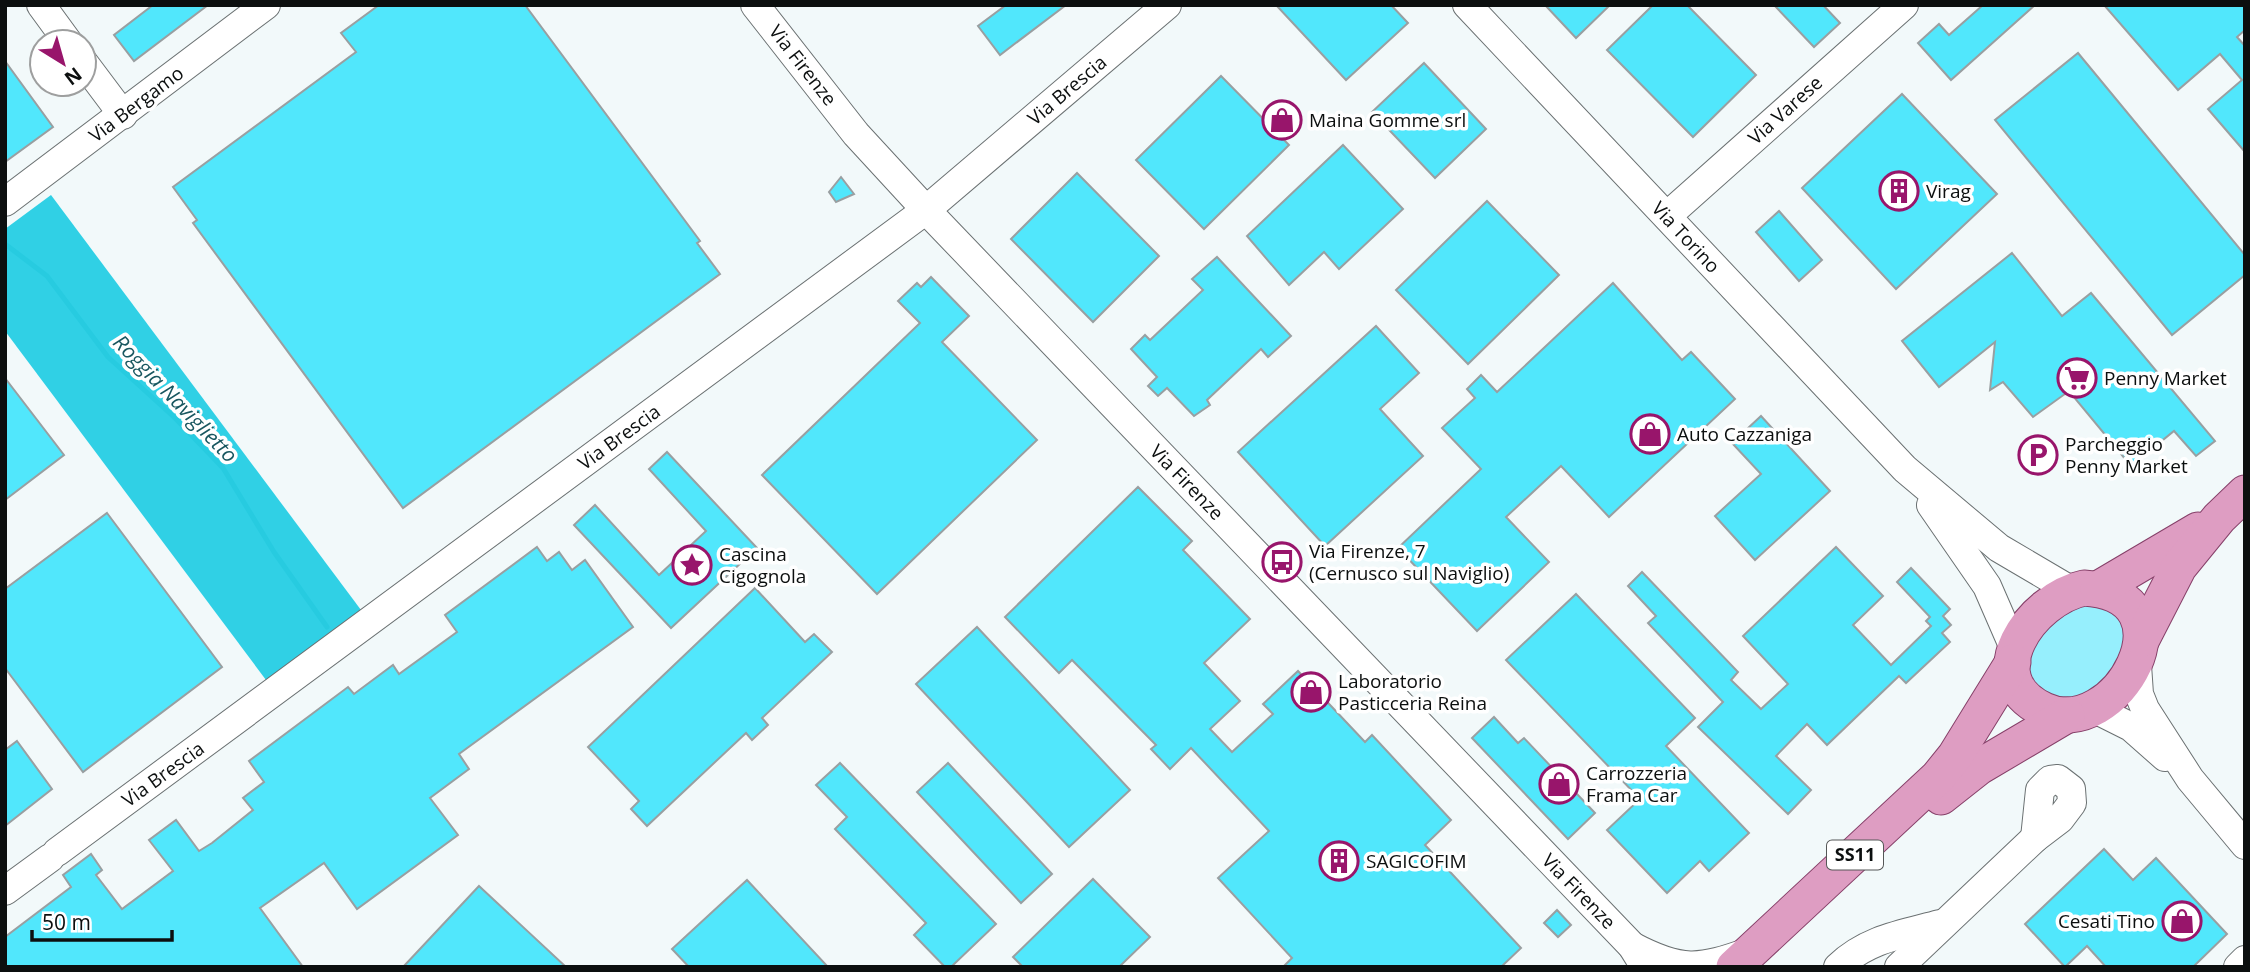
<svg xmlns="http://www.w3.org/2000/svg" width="2250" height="972" font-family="'Open Sans',sans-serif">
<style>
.green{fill:#96effd}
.forest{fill:#30d0e5}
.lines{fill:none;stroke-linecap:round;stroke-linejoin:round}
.stream{stroke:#27cbe0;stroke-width:5}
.building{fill:#51e7fc;stroke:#999fa1;stroke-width:2}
.minor-casing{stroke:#6b7172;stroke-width:30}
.major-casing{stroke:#864069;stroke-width:37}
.minor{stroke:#fff;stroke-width:28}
.major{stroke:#de9dc2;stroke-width:35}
.labels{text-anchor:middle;stroke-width:7;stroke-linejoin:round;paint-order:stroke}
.shield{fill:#fff;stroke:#555757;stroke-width:2}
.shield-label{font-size:18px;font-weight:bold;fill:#0c0f0f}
.street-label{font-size:19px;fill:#0c0f0f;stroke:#fff}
.poi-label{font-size:19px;fill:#0c0f0f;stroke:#fff;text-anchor:start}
.water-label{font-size:21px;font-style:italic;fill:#195760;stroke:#fff}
</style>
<rect width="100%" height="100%" fill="#f2f9fa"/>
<polygon class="green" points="2078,605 2115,609 2130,641 2100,686 2061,704 2026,680 2030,646 2042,632"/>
<polygon class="forest" points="51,195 364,614 269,684 5,331 5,229"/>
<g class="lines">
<polyline class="stream" points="5,244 47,276 108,357 175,418 223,468 274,552 327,627"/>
</g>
<g class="building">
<polygon points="153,5 208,5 134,61 114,35"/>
<polygon points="379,5 525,5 700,241 697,243 720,274 403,508 193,223 197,220 173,187 356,52 341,33"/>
<polygon points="1006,5 1066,5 1000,55 978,26"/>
<polygon points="1276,5 1391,5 1408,23 1346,80"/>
<polygon points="1545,5 1610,5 1576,38"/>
<polygon points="1653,5 1687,5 1756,75 1693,137 1607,50"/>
<polygon points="1774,5 1823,5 1840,23 1814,47"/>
<polygon points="1983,5 2035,5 1951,80 1918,43 1939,24 1949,35"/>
<polygon points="2104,5 2245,5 2245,30 2237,37 2245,46 2245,152 2208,109 2242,80 2220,54 2178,90"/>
<polygon points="2078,53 2245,255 2245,275 2172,335 1995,120"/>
<polygon points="5,61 53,127 5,162"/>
<polygon points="1424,63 1486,129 1435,178 1372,112"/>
<polygon points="1221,76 1289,145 1204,229 1136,160"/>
<polygon points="1902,94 1997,194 1896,289 1802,188"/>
<polygon points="1343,145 1403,209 1339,269 1324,252 1289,285 1247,236"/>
<polygon points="1077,173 1159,256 1093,322 1011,239"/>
<polygon points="841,177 854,194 836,202 829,192"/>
<polygon points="1487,201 1559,275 1468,364 1396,290"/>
<polygon points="1779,211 1822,260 1799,281 1756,232"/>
<polygon points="2012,253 2062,316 2091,293 2215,441 2196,456 2174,431 2131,466 2069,391 2033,417 2003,382 1990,390 1995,342 1939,387 1902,341"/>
<polygon points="1217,257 1291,336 1268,357 1261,349 1207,400 1210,405 1194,416 1167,388 1158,396 1148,386 1157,377 1131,349 1145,335 1150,340 1203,290 1192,279"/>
<polygon points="931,277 969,316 942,342 1037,440 877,594 762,475 920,323 898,301 917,283 921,287"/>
<polygon points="1613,283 1682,360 1691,352 1735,399 1609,517 1561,466 1506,517 1549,562 1477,631 1398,548 1481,469 1442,428 1475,398 1467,389 1481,375 1497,392"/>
<polygon points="1376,326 1419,373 1380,409 1423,456 1325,546 1238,452"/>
<polygon points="5,378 64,455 5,500"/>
<polygon points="1761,416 1830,491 1755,560 1715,516 1761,474 1732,443"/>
<polygon points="667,452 757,548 671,628 574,525 595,505 659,575 706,531 649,469"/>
<polygon points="1138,487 1192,541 1183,550 1250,619 1204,663 1240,701 1210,729 1232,752 1273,714 1263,704 1298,671 1365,742 1372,735 1451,820 1425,845 1521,948 1501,967 1283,967 1292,958 1218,878 1269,831 1191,748 1170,769 1151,749 1156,745 1072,660 1059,673 1005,617"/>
<polygon points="107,513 222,667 83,772 5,668 5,589"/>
<polygon points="537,547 547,561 559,552 572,570 585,560 633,627 459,754 469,769 430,798 458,835 357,909 324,863 260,908 303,967 5,967 5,937 71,887 63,875 91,854 102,870 96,875 122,909 173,871 149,840 176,820 199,851 212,843 253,810 243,798 264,782 249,761 348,687 354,694 393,665 399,674 457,632 445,615"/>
<polygon points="1836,547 1883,596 1853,625 1891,665 1931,626 1926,621 1930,617 1897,582 1911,568 1950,609 1943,616 1951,625 1942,633 1950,642 1906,683 1899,676 1827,745 1807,724 1776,756 1811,790 1788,814 1698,727 1723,702 1648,623 1656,616 1628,586 1642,572 1738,672 1731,680 1761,709 1788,684 1743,636"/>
<polygon points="755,588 805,642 814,634 832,652 762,718 768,725 752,740 746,733 647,826 631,809 639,801 588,747"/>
<polygon points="1576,594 1695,718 1666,746 1749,833 1709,871 1700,861 1667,893 1607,830 1640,799 1506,660"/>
<polygon points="977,627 1130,790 1069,847 916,684"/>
<polygon points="1494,717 1518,743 1524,738 1595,813 1568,839 1472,738"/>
<polygon points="17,741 52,789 5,826 5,750"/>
<polygon points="840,763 996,924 951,967 945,967 914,935 926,923 835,829 847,817 816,785"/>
<polygon points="948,763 1052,874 1021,903 917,792"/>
<polygon points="2104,849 2133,880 2156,858 2227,934 2193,967 2106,967 2087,946 2065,967 2025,924"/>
<polygon points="1093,879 1150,937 1119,967 1023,967 1013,957"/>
<polygon points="747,880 828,967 689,967 672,949"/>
<polygon points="479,886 566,967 403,967"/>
<polygon points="1557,910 1571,925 1558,937 1544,923"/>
</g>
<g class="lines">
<g class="minor-casing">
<g id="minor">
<polyline points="41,5 68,42"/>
<polyline points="755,5 856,134 926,210 1632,946 1645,967"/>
<polyline points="1467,5 1905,469 1999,548 2072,591"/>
<polyline points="84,63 123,115"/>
<polyline points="5,202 266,5"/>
<polyline points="1667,216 1904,5"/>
<polyline points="1931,505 1987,586 2014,648"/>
<polyline points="2137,665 2139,694 2145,709 2190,779 2245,845"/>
<polyline points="2093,708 2131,727 2165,757"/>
<polygon points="2058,779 2071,789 2072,803 2060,819 2035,838 2040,790 2050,780"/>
<polyline points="57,852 926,210 1167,5"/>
<polyline points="5,891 50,858"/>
<path d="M1632,946c49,26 67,24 119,5"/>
<path d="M1838,967c29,-28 65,-33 102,-43"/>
<polyline points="1899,967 2035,838"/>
<polyline points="2238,967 2245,960"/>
</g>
</g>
<g class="major-casing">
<g id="major">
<path d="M2084,588c115,7 32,156 -40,122 -69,-32 -13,-111 40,-122z"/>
<polyline points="2098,589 2198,530"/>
<polyline points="2142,639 2179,567 2219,518 2245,493"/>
<polyline points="1941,797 1979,767 2067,715"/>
<polyline points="1734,967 1938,777 1955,756 2013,662"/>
</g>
</g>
<use href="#minor" class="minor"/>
<use href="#major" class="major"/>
</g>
<defs>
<g id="shop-ring" transform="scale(2.0125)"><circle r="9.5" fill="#fff" stroke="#98156b" stroke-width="1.5"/><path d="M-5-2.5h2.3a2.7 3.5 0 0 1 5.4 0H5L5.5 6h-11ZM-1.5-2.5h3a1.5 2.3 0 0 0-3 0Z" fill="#98156b"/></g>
<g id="building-ring" transform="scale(2.0125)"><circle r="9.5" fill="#fff" stroke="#98156b" stroke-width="1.5"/><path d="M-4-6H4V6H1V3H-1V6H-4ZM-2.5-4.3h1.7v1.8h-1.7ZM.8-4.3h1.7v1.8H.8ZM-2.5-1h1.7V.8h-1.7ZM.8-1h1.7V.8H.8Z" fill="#98156b"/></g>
<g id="supermarket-ring" transform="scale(2.0125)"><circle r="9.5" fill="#fff" stroke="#98156b" stroke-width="1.5"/><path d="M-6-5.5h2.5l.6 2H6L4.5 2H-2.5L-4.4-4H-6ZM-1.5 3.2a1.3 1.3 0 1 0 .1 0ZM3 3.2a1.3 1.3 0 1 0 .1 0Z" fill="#98156b"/></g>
<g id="parking-ring" transform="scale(2.0125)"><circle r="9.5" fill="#fff" stroke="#98156b" stroke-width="1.5"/><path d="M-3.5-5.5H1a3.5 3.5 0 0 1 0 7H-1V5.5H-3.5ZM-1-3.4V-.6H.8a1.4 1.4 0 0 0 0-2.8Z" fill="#98156b"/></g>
<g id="bus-ring" transform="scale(2.0125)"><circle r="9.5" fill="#fff" stroke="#98156b" stroke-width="1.5"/><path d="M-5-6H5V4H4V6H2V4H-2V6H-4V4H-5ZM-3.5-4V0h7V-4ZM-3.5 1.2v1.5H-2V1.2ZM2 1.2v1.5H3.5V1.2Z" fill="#98156b"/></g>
<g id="sight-ring" transform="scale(2.0125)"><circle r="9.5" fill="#fff" stroke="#98156b" stroke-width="1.5"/><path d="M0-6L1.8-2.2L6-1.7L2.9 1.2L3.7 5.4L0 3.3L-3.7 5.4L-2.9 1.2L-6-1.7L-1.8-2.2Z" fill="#98156b"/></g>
</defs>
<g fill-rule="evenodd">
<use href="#shop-ring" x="1282" y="120"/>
<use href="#building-ring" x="1899" y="191"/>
<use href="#supermarket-ring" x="2077" y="378"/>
<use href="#shop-ring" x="1650" y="434"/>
<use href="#parking-ring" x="2038" y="455"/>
<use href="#bus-ring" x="1282" y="562"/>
<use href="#sight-ring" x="692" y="565"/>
<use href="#shop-ring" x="1311" y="692"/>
<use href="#shop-ring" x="1559" y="784"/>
<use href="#building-ring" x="1339" y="861"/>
<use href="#shop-ring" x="2182" y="921"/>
</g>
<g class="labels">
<rect class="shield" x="1827" y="840.5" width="56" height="29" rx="5"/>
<g class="shield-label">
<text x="1855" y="861">SS11</text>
</g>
<g class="street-label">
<text transform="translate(803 65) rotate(52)" y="7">Via Firenze</text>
<text transform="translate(1067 90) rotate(-40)" y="7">Via Brescia</text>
<text transform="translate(136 104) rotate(-37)" y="7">Via Bergamo</text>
<text transform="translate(1785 110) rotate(-42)" y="7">Via Varese</text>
<text transform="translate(1686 237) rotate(47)" y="7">Via Torino</text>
<text transform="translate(619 437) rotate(-36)" y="7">Via Brescia</text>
<text transform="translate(1187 482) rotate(46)" y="7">Via Firenze</text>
<text transform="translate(163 774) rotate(-36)" y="7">Via Brescia</text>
<text transform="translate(1579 891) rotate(46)" y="7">Via Firenze</text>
</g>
<g class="poi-label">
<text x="1309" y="127">Maina Gomme srl</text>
<text x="1926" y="198">Virag</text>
<text x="2104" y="385">Penny Market</text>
<text x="1677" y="441">Auto Cazzaniga</text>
<text x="2065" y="451">Parcheggio<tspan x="2065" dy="22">Penny Market</tspan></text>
<text x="1309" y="558">Via Firenze, 7<tspan x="1309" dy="22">(Cernusco sul Naviglio)</tspan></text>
<text x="719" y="561">Cascina<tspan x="719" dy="22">Cigognola</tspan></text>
<text x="1338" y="688">Laboratorio<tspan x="1338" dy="22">Pasticceria Reina</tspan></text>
<text x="1586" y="780">Carrozzeria<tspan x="1586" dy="22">Frama Car</tspan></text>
<text x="1366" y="868">SAGICOFIM</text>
<text x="2155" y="928" text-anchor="end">Cesati Tino</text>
</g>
<g class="water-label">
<text transform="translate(175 399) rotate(46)" y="7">Roggia Naviglietto</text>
</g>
</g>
<rect width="2250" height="972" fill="none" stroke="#0c0f0f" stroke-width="14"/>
<g transform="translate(63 63) rotate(143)"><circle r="33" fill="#ffffff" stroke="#9e9f9f" stroke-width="2"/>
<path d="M0-5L12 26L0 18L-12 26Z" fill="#98156b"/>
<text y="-10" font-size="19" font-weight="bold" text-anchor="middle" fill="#0c0f0f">N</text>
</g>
<path d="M32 930v10h140v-10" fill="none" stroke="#0c0f0f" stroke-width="3.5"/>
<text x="42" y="930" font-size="21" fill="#0c0f0f" stroke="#ffffff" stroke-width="5" paint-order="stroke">50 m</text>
</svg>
